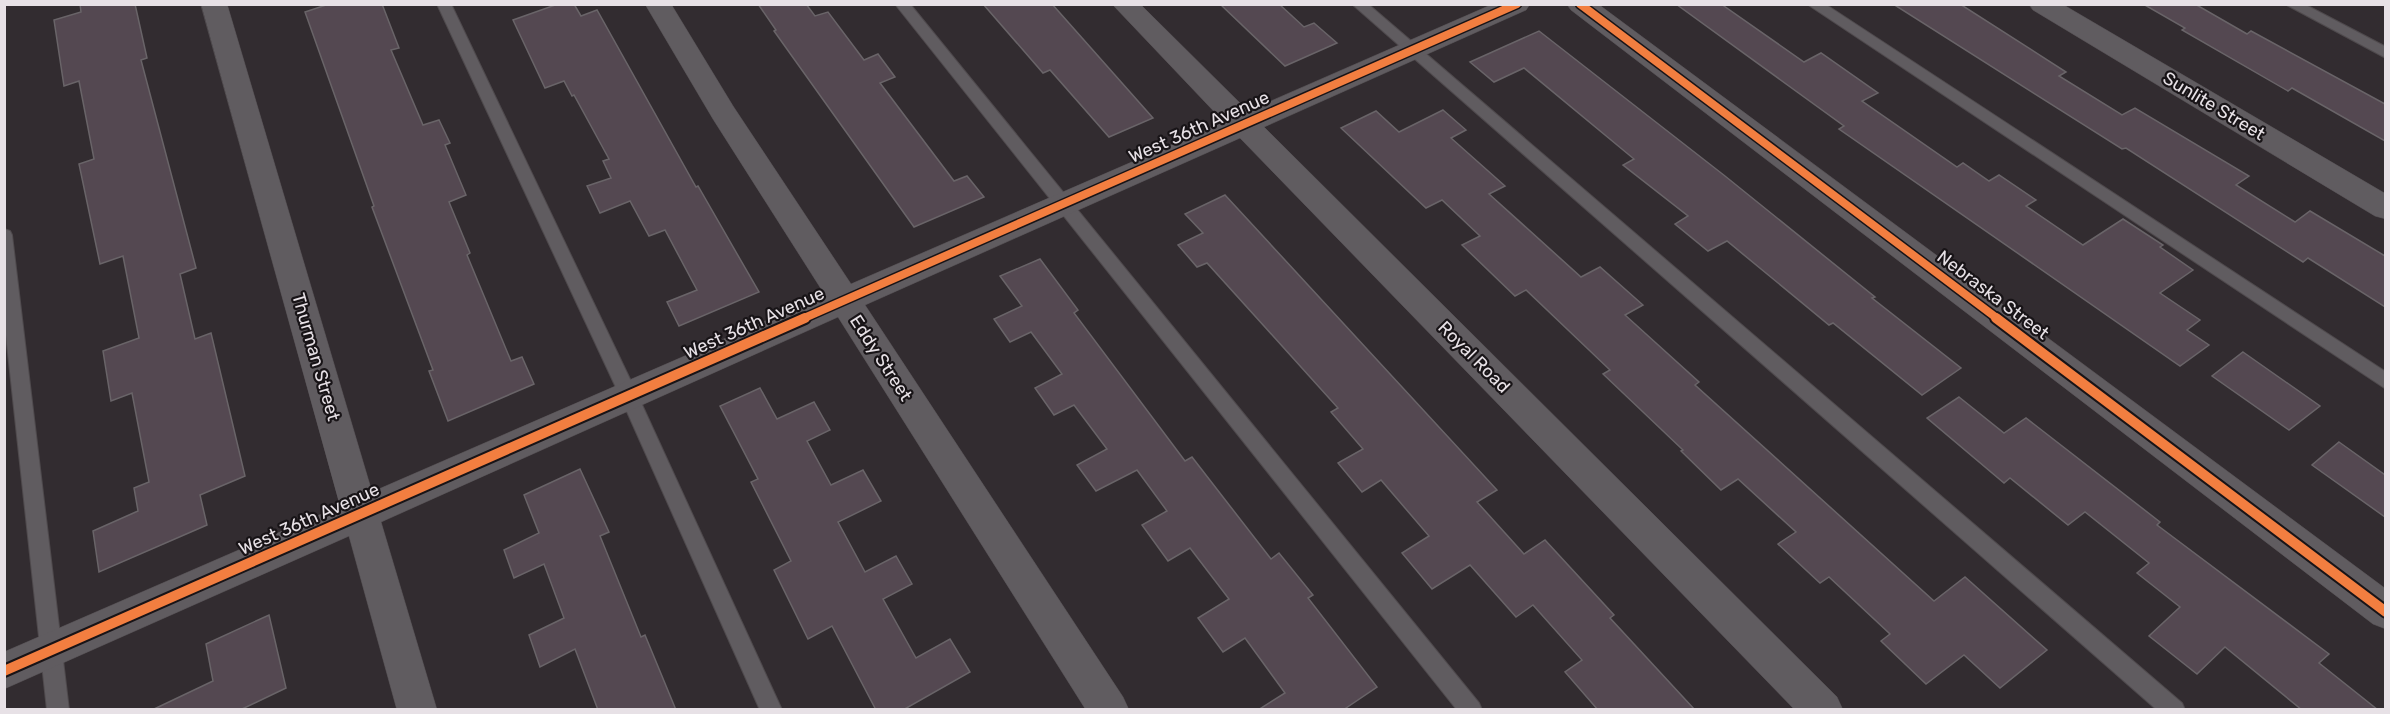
<svg xmlns="http://www.w3.org/2000/svg" width="2390" height="714" font-family="Rubik,sans-serif">
<style>
.building{fill:#544851;stroke:#696468;stroke-width:1.5}
.lines{fill:none;stroke-linecap:round;stroke-linejoin:round}
.service-casing{stroke:#4f4a4d;stroke-width:2}
.minor-casing{stroke:#4f4a4d;stroke-width:1}
.service{fill:#605c60;fill-rule:evenodd}
.minor{fill:#605c60;fill-rule:evenodd}
.cycleway-far1-casing{stroke:#181417;stroke-width:11}
.cycleway-casing{stroke:#181417;stroke-width:14}
.cycleway-far1{stroke:#f27e40;stroke-width:8}
.cycleway{stroke:#f27e40;stroke-width:10}
.labels{text-anchor:middle;stroke-width:4.5;stroke-linejoin:round;paint-order:stroke}
.street-label{font-size:18px;fill:#e7e1e6;stroke:#181417}
</style>
<rect width="100%" height="100%" fill="#322c30"/>
<g class="building">
<polygon points="80,4 135,4 147,58 141,60 196,268 180,274 195,339 211,333 245,476 200,495 207,525 99,572 93,531 138,511 134,488 149,482 132,393 111,401 103,351 139,338 123,256 100,264 79,164 94,159 79,81 64,86 54,20 81,12"/>
<polygon points="329,4 382,4 399,48 391,50 423,125 439,120 450,143 445,145 466,195 449,202 470,253 467,255 511,361 522,357 534,384 448,421 429,371 433,370 372,207 374,206 305,12"/>
<polygon points="558,4 574,4 581,16 597,10 696,187 698,186 759,292 679,326 667,302 697,290 665,230 649,236 630,201 600,213 587,186 611,178 603,161 609,159 574,95 572,96 564,81 545,88 513,20"/>
<polygon points="758,4 806,4 815,16 828,12 864,60 878,54 895,77 880,83 954,181 967,176 984,197 914,227 774,31 776,30"/>
<polygon points="983,4 1052,4 1153,118 1109,137 1050,70 1043,73"/>
<polygon points="1220,4 1279,4 1304,27 1314,23 1337,43 1285,66"/>
<polygon points="1676,4 1721,4 1804,62 1821,53 1878,93 1862,101 1957,167 1963,163 1989,181 1999,175 2036,200 2026,206 2083,245 2123,219 2163,245 2160,247 2193,270 2160,293 2200,320 2187,330 2209,345 2180,366 1839,129 1844,126"/>
<polygon points="1893,4 1960,4 2066,72 2059,76 2122,115 2135,108 2249,176 2236,185 2295,222 2310,211 2385,256 2385,307 2308,258 2303,262 2126,148 2122,149"/>
<polygon points="2143,4 2195,4 2247,34 2251,31 2385,104 2385,141 2292,88 2288,91 2182,30 2185,28"/>
<polygon points="1539,31 1725,176 1875,297 1872,298 1961,368 1922,395 1833,323 1829,325 1727,241 1708,251 1675,224 1688,216 1623,165 1634,159 1524,68 1494,82 1470,62"/>
<polygon points="1443,110 1466,130 1451,138 1505,186 1489,194 1581,277 1600,267 1643,305 1625,315 1699,382 1695,385 1934,601 1965,577 2047,650 2000,688 1964,655 1926,684 1881,641 1890,634 1829,577 1820,583 1778,544 1796,532 1738,479 1721,490 1681,451 1683,450 1603,374 1610,370 1526,290 1515,296 1462,245 1480,236 1442,200 1426,208 1341,128 1376,111 1399,132"/>
<polygon points="1225,195 1497,490 1477,502 1524,554 1545,540 1614,615 1610,618 1695,710 1598,710 1565,672 1582,660 1533,605 1516,617 1470,565 1432,589 1402,553 1429,536 1381,480 1362,492 1338,463 1363,449 1331,412 1338,408 1207,263 1197,267 1178,245 1203,233 1185,214"/>
<polygon points="1040,259 1078,310 1074,313 1185,461 1192,457 1271,559 1279,553 1313,595 1308,598 1377,687 1343,710 1258,710 1285,693 1245,638 1223,652 1198,618 1229,599 1190,548 1168,561 1142,525 1167,511 1137,470 1096,491 1077,465 1107,449 1074,405 1054,415 1035,388 1062,374 1031,332 1010,342 994,319 1022,306 1000,276"/>
<polygon points="2243,352 2320,406 2289,430 2212,376"/>
<polygon points="760,388 777,419 814,402 830,430 807,441 831,485 863,470 881,501 838,522 865,572 896,556 912,584 883,599 916,658 950,639 970,672 903,710 876,710 832,626 808,639 774,570 791,561 751,482 758,479 720,406"/>
<polygon points="1959,397 2004,433 2026,418 2160,522 2157,525 2329,654 2319,663 2378,710 2302,710 2225,647 2197,674 2149,636 2180,607 2137,573 2149,563 2085,512 2068,525 2010,478 2004,483 1927,418"/>
<polygon points="2339,442 2385,475 2385,517 2312,465"/>
<polygon points="580,469 609,532 600,536 641,637 645,635 676,710 598,710 575,649 540,667 529,635 564,618 544,564 514,578 504,550 539,533 524,495"/>
<polygon points="269,615 286,688 240,710 152,710 213,681 206,644"/>
</g>
<g class="lines">
<g class="service-casing">
<g id="service">
<polygon points="437,4 451,4 638,396 782,710 760,710 620,396"/>
<polygon points="895,4 910,4 1479,703 1482,710 1457,710"/>
<polygon points="1352,4 1368,4 2182,703 2185,710 2157,710"/>
<polygon points="1807,4 1825,4 2386,372 2386,389"/>
<polygon points="2285,4 2304,4 2386,47 2386,58"/>
<polygon points="4,229 10,231 12,235 69,710 47,710 4,317"/>
</g>
</g>
<g class="minor-casing">
<g id="minor">
<polygon points="201,4 227,4 372,492 825,295 713,119 645,4 671,4 733,106 851,284 1224,122 1112,4 1140,4 1248,111 1493,4 1530,4 1526,10 1264,127 1837,697 1843,710 1795,710 1240,138 865,305 1123,697 1129,710 1086,710 838,317 381,522 437,710 397,710 349,536 4,689 4,652 340,506"/>
<polygon points="1567,4 1598,4 2386,589 2386,629 2373,624 1571,10"/>
<polygon points="2029,4 2062,4 2386,194 2386,219 2375,216 2033,10"/>
</g>
</g>
<use href="#service" class="service"/>
<use href="#minor" class="minor"/>
<g class="cycleway-far1-casing">
<g id="cycleway-far1">
<polyline points="1580,4 1998,319"/>
<polyline points="802,319 1517,4"/>
</g>
</g>
<g class="cycleway-casing">
<g id="cycleway">
<polyline points="1996,318 2386,612"/>
<polyline points="4,671 805,318"/>
</g>
</g>
<use href="#cycleway-far1" class="cycleway-far1"/>
<use href="#cycleway" class="cycleway"/>
</g>
<g class="labels">
<g class="street-label">
<text transform="translate(2214 106) rotate(31)" y="6">Sunlite Street</text>
<text transform="translate(1199 127) rotate(-24)" y="6">West 36th Avenue</text>
<text transform="translate(1993 295) rotate(37)" y="6">Nebraska Street</text>
<text transform="translate(754 323) rotate(-24)" y="6">West 36th Avenue</text>
<text transform="translate(316 357) rotate(74)" y="6">Thurman Street</text>
<text transform="translate(1474 357) rotate(45)" y="6">Royal Road</text>
<text transform="translate(881 358) rotate(57)" y="6">Eddy Street</text>
<text transform="translate(309 519) rotate(-24)" y="6">West 36th Avenue</text>
</g>
</g>
<rect width="2390" height="714" fill="none" stroke="#e7e1e6" stroke-width="12"/>
</svg>
